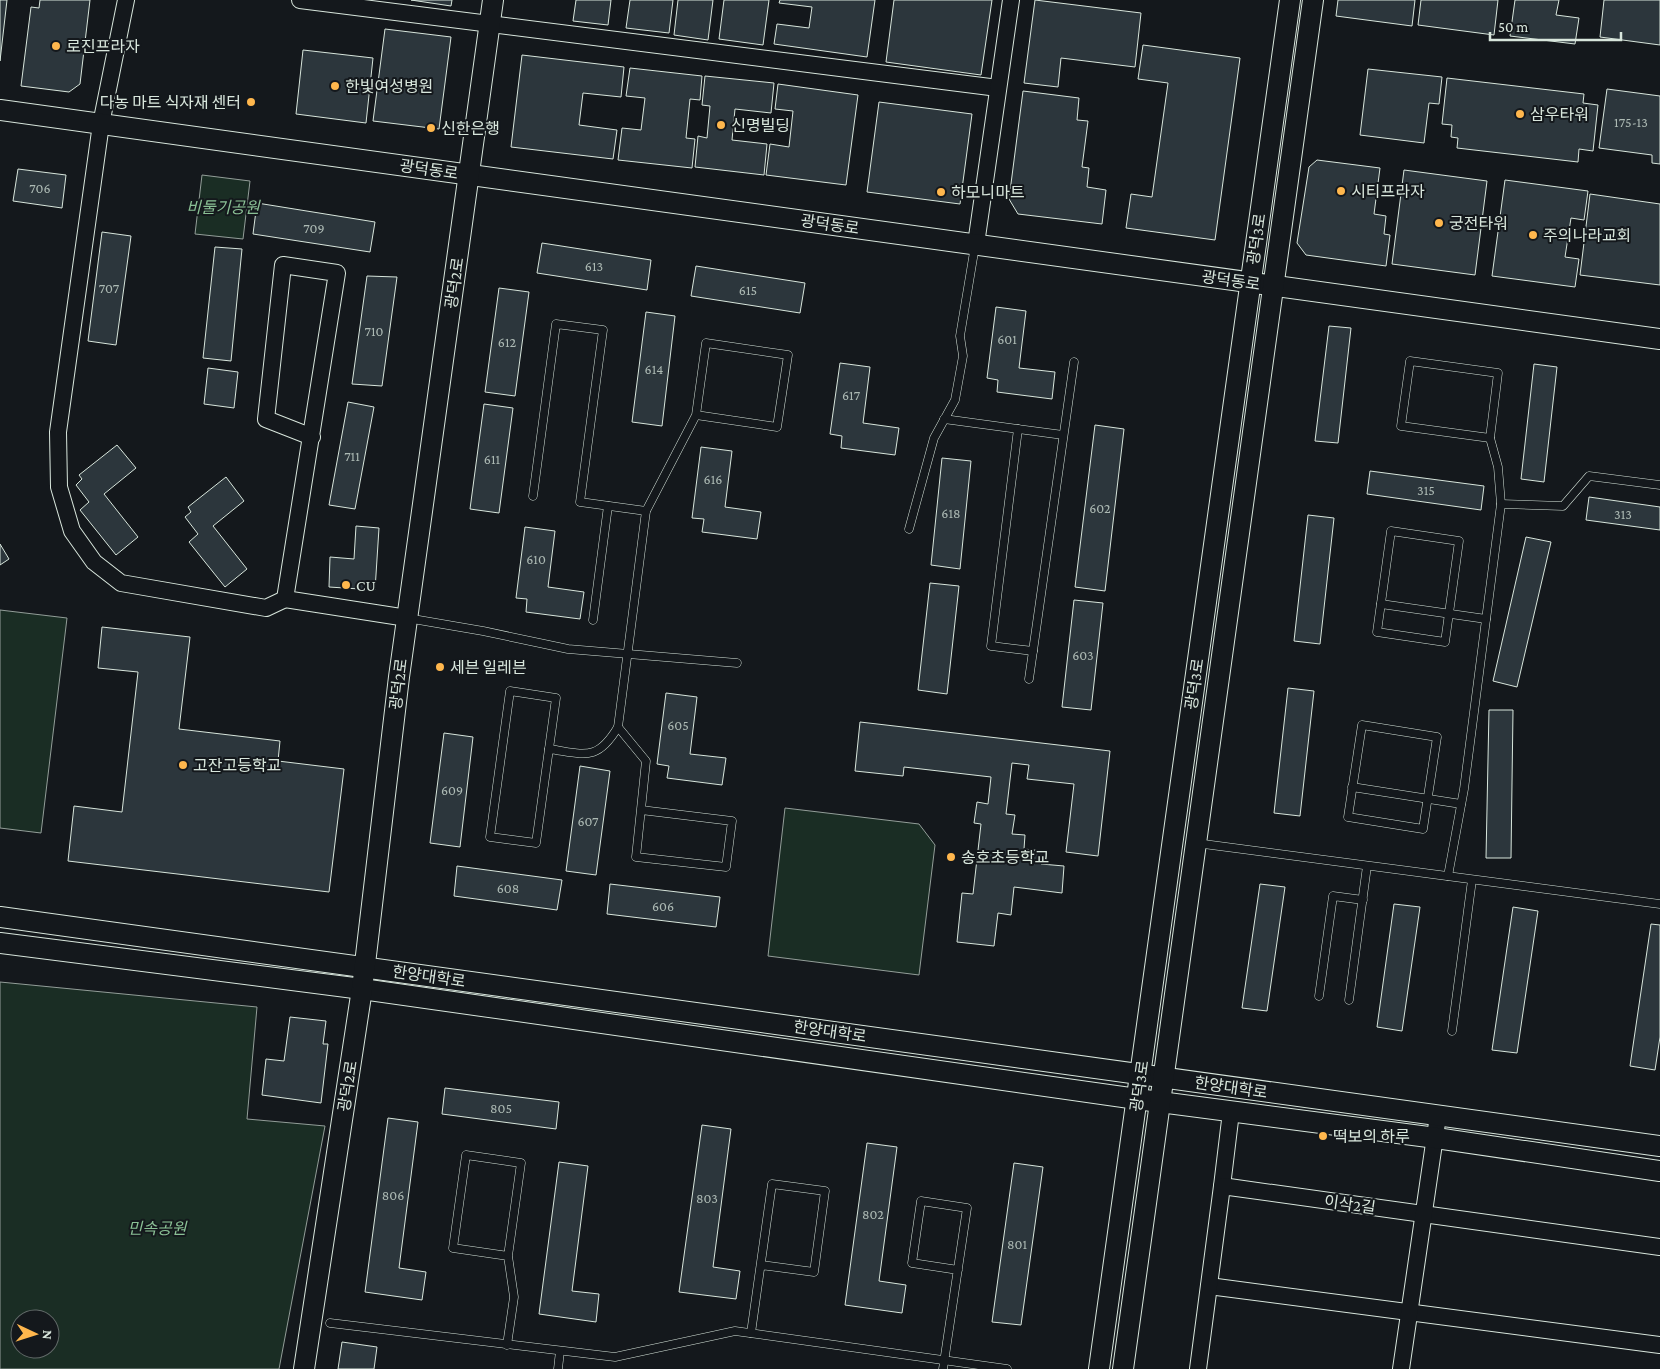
<svg xmlns="http://www.w3.org/2000/svg" width="1660" height="1369" font-family="'Crimson Pro','Noto Sans KR',serif">
<style>
.green{fill:#1a2d24;stroke:#939e99;fill-rule:evenodd}
.building{fill:#2c363c;stroke:#d8e6dc}
.lines{fill:none;stroke-linecap:round;stroke-linejoin:round}
.service-casing{stroke:#d8e6dc;stroke-width:9}
.minor-casing{stroke:#d8e6dc;stroke-width:18}
.tertiary-casing{stroke:#d8e6dc;stroke-width:22}
.service{stroke:#14181c;stroke-width:8}
.minor{stroke:#14181c;stroke-width:16}
.tertiary{stroke:#14181c;stroke-width:20}
.poi-dot{fill:#ffb74d;stroke:#14181c;stroke-width:2}
.labels{text-anchor:middle;stroke-width:4;stroke-linejoin:round;paint-order:stroke}
.number-label{font-size:14px;fill:#adbab4}
.poi-label{font-size:16px;fill:#d8e6dc;stroke:#14181c;text-anchor:start}
.street-label{font-size:16px;fill:#d8e6dc;stroke:#14181c}
.park-label{font-size:16px;font-style:italic;fill:#8ac095;stroke:#14181c}
</style>
<rect width="100%" height="100%" fill="#14181c"/>
<g class="green">
<polygon points="202,175 250,181 243,239 195,234"/>
<polygon points="0,610 67,618 41,833 0,828"/>
<polygon points="785,808 919,824 935,845 919,975 768,956"/>
<path d="M0,982l257,25 -10,112 78,7 -46,243h-279zM20,1319h30v30h-30z"/>
</g>
<g class="building">
<polygon points="0,0 7,0 0,61"/>
<polygon points="40,0 90,0 80,84 69,92 21,86 31,7 39,8"/>
<polygon points="411,0 452,0 451,6"/>
<polygon points="576,0 611,0 608,25 573,21"/>
<polygon points="630,0 673,0 669,33 626,28"/>
<polygon points="678,0 713,0 708,40 674,35"/>
<polygon points="724,0 769,0 763,45 719,39"/>
<polygon points="780,0 875,0 867,57 774,44 777,24 809,28 812,7 779,3"/>
<polygon points="894,0 992,0 981,75 886,62"/>
<polygon points="1035,0 1141,13 1135,67 1061,58 1058,87 1024,83"/>
<polygon points="1338,0 1415,0 1412,26 1336,16"/>
<polygon points="1421,0 1498,0 1494,35 1418,25"/>
<polygon points="1515,0 1559,0 1556,15 1579,18 1575,44 1510,36"/>
<polygon points="1604,0 1660,0 1660,45 1600,37"/>
<polygon points="385,29 451,37 439,129 373,121"/>
<polygon points="1143,45 1240,58 1215,240 1126,228 1131,194 1152,197 1168,83 1138,79"/>
<polygon points="303,50 373,58 366,123 296,114"/>
<polygon points="522,55 624,67 621,97 583,93 579,125 617,130 613,159 511,147"/>
<polygon points="630,68 702,76 700,100 690,99 686,138 695,139 692,168 618,160 622,128 641,130 645,98 626,96"/>
<polygon points="1368,69 1442,77 1439,104 1429,103 1424,143 1360,135"/>
<polygon points="705,76 774,83 771,113 735,109 732,140 767,144 764,175 695,167 698,136 707,138 710,106 702,105"/>
<polygon points="1447,78 1584,94 1583,103 1598,105 1593,151 1579,149 1578,162 1457,148 1458,138 1451,137 1452,125 1442,124"/>
<polygon points="778,84 858,95 846,185 766,175 770,144 789,147 793,111 775,109"/>
<polygon points="1607,89 1660,96 1660,164 1652,163 1652,155 1599,148"/>
<polygon points="1023,91 1079,98 1077,120 1088,121 1082,167 1089,168 1087,187 1106,190 1102,224 1018,214 1009,199"/>
<polygon points="879,102 972,114 960,204 867,192"/>
<polygon points="1317,160 1380,168 1374,214 1386,216 1384,234 1390,235 1386,266 1306,255 1297,243 1309,167"/>
<polygon points="18,169 66,175 62,208 13,201"/>
<polygon points="1404,170 1487,181 1475,275 1392,264"/>
<polygon points="1505,180 1588,191 1584,220 1571,218 1565,257 1579,259 1575,287 1492,276"/>
<polygon points="1590,194 1660,204 1660,285 1580,275"/>
<polygon points="257,203 375,222 370,252 253,234"/>
<polygon points="102,232 131,236 116,345 88,341"/>
<polygon points="542,243 651,260 647,290 537,273"/>
<polygon points="215,247 242,249 231,361 203,358"/>
<polygon points="696,266 805,283 800,313 691,296"/>
<polygon points="367,276 397,277 382,386 352,384"/>
<polygon points="499,288 529,292 515,396 485,392"/>
<polygon points="996,307 1026,311 1019,368 1055,372 1052,399 997,392 998,380 987,378"/>
<polygon points="646,312 675,316 662,426 632,422"/>
<polygon points="1329,326 1351,328 1338,443 1315,441"/>
<polygon points="840,363 870,367 863,423 899,428 895,455 841,448 842,436 830,434"/>
<polygon points="1534,364 1557,367 1544,482 1521,479"/>
<polygon points="208,368 238,372 234,408 204,404"/>
<polygon points="348,402 374,407 355,509 329,505"/>
<polygon points="484,404 513,408 499,513 470,509"/>
<polygon points="1095,425 1124,429 1105,591 1075,587"/>
<polygon points="117,445 136,468 104,494 138,537 116,555 80,510 89,502 76,485 82,479 79,475"/>
<polygon points="701,447 732,451 725,507 761,512 757,539 702,532 704,519 692,518"/>
<polygon points="942,458 971,461 960,569 931,565"/>
<polygon points="1370,471 1484,486 1481,510 1367,494"/>
<polygon points="226,477 244,501 213,526 247,569 225,587 189,542 198,534 185,517 191,512 188,507"/>
<polygon points="1589,497 1660,507 1660,530 1586,520"/>
<polygon points="1308,515 1334,518 1320,644 1294,641"/>
<polygon points="356,526 379,528 375,590 329,587 330,557 354,559"/>
<polygon points="525,527 555,531 548,587 584,592 580,619 526,612 527,599 516,598"/>
<polygon points="1526,537 1551,542 1517,687 1493,681"/>
<polygon points="0,544 9,559 0,565"/>
<polygon points="930,583 959,586 947,694 918,690"/>
<polygon points="1074,600 1103,603 1091,710 1062,707"/>
<polygon points="102,627 190,637 179,729 280,741 278,761 344,769 329,892 68,861 74,806 122,812 138,672 98,668"/>
<polygon points="1288,688 1314,691 1300,816 1274,813"/>
<polygon points="666,693 697,697 690,754 726,758 722,785 667,778 669,766 657,764"/>
<polygon points="1489,710 1513,710 1511,858 1486,858"/>
<polygon points="860,722 1110,751 1098,856 1066,852 1074,784 1027,779 1029,765 1012,763 1006,814 1015,815 1012,834 1025,835 1024,849 1043,851 1041,864 1064,866 1062,893 1014,887 1011,915 998,913 994,946 957,942 962,893 973,894 981,824 974,823 977,802 988,804 991,777 904,767 903,776 855,771"/>
<polygon points="444,733 473,737 460,847 430,843"/>
<polygon points="580,766 610,771 596,875 566,871"/>
<polygon points="457,866 562,880 557,910 454,896"/>
<polygon points="610,884 720,897 716,927 607,914"/>
<polygon points="1260,884 1285,887 1267,1011 1242,1008"/>
<polygon points="1394,904 1420,907 1402,1031 1377,1027"/>
<polygon points="1513,907 1538,911 1517,1053 1492,1050"/>
<polygon points="1651,924 1660,925 1660,1037 1655,1070 1630,1066"/>
<polygon points="290,1017 326,1021 323,1044 328,1044 321,1103 262,1095 266,1059 284,1061"/>
<polygon points="445,1088 559,1102 556,1129 442,1114"/>
<polygon points="388,1118 418,1122 399,1268 426,1272 422,1300 365,1292"/>
<polygon points="702,1125 731,1129 713,1267 740,1271 736,1299 679,1292"/>
<polygon points="867,1143 897,1147 879,1281 906,1285 902,1313 845,1305"/>
<polygon points="559,1162 588,1166 572,1291 599,1294 596,1322 539,1314"/>
<polygon points="1014,1163 1043,1167 1021,1325 992,1322"/>
<polygon points="342,1342 377,1347 374,1369 338,1369"/>
</g>
<g class="lines">
<g class="service-casing">
<g id="service">
<polygon points="1410,361 1498,373 1490,438 1401,426"/>
<polyline points="944,419 1063,435"/>
<polyline points="1018,429 991,646 1033,651"/>
<polyline points="1490,438 1498,467 1501,504"/>
<polyline points="533,496 556,324 603,330 580,502 646,511"/>
<polyline points="909,529 934,438 955,400 963,356 960,336 975,246"/>
<polygon points="1391,531 1459,541 1445,642 1377,632"/>
<polyline points="1381,604 1486,619"/>
<polyline points="407,618 483,631 568,649 737,663"/>
<polyline points="593,620 608,506"/>
<polyline points="1029,679 1074,362"/>
<polygon points="510,691 556,698 536,843 490,837"/>
<polygon points="1362,725 1437,737 1423,829 1348,817"/>
<polyline points="618,727 646,761 636,857 726,867 732,821 641,810"/>
<path d="M549,749c36,5 48,13 69,-22l28,-216 50,-96 81,12 11,-72 -82,-12 -10,72"/>
<polyline points="1352,787 1461,804"/>
<polyline points="1196,843 1660,904"/>
<polyline points="1448,876 1464,789 1501,504 1563,506 1589,476 1660,485"/>
<polyline points="1319,996 1333,896 1363,900"/>
<polyline points="1349,1000 1367,866"/>
<polyline points="1452,1031 1472,880"/>
<polyline points="330,1323 615,1357 735,1331 1007,1369"/>
<polyline points="751,1333 772,1184 825,1191 814,1272 761,1265"/>
<polyline points="507,1345 514,1297 508,1256 453,1248 466,1155 521,1163 508,1256"/>
<polyline points="558,1369 560,1351"/>
<polyline points="943,1369 967,1208 921,1201 912,1263 958,1270"/>
</g>
</g>
<g class="minor-casing">
<g id="minor">
<polyline points="126,0 101,124 58,432 59,487 72,531 94,562 121,583 266,608 285,599"/>
<polyline points="300,0 998,88"/>
<polyline points="976,244 1011,0"/>
<polyline points="312,437 266,419 283,265 337,273 285,599 407,618"/>
<polyline points="1222,1186 1231,1112"/>
<polyline points="1209,1286 1660,1345"/>
<polyline points="1198,1369 1222,1186 1660,1247"/>
<polyline points="1401,1369 1438,1116"/>
</g>
</g>
<g class="tertiary-casing">
<g id="tertiary">
<polyline points="0,110 1660,339"/>
<polyline points="0,917 1660,1146"/>
<polyline points="0,943 362,989 1137,1099 1436,1138 1660,1171"/>
<polyline points="304,1369 362,989 399,677 493,0"/>
<polyline points="1099,1369 1290,0"/>
<polyline points="1123,1369 1313,0"/>
</g>
</g>
<use href="#service" class="service"/>
<use href="#minor" class="minor"/>
<use href="#tertiary" class="tertiary"/>
</g>
<g class="poi-dot">
<circle cx="56" cy="46" r="5"/>
<circle cx="335" cy="86" r="5"/>
<circle cx="251" cy="102" r="5"/>
<circle cx="1520" cy="114" r="5"/>
<circle cx="721" cy="125" r="5"/>
<circle cx="431" cy="128" r="5"/>
<circle cx="1341" cy="191" r="5"/>
<circle cx="941" cy="192" r="5"/>
<circle cx="1439" cy="223" r="5"/>
<circle cx="1533" cy="235" r="5"/>
<circle cx="346" cy="585" r="5"/>
<circle cx="440" cy="667" r="5"/>
<circle cx="183" cy="765" r="5"/>
<circle cx="951" cy="857" r="5"/>
<circle cx="1323" cy="1136" r="5"/>
</g>
<g class="labels">
<g class="number-label">
<text x="1631" y="127">175-13</text>
<text x="40" y="193">706</text>
<text x="314" y="233">709</text>
<text x="594" y="271">613</text>
<text x="109" y="293">707</text>
<text x="748" y="295">615</text>
<text x="374" y="336">710</text>
<text x="1007" y="344">601</text>
<text x="507" y="347">612</text>
<text x="654" y="374">614</text>
<text x="851" y="400">617</text>
<text x="352" y="461">711</text>
<text x="492" y="464">611</text>
<text x="713" y="484">616</text>
<text x="1426" y="495">315</text>
<text x="1100" y="513">602</text>
<text x="951" y="518">618</text>
<text x="1623" y="519">313</text>
<text x="536" y="564">610</text>
<text x="1083" y="660">603</text>
<text x="678" y="730">605</text>
<text x="452" y="795">609</text>
<text x="588" y="826">607</text>
<text x="508" y="893">608</text>
<text x="663" y="911">606</text>
<text x="501" y="1113">805</text>
<text x="393" y="1200">806</text>
<text x="707" y="1203">803</text>
<text x="873" y="1219">802</text>
<text x="1017" y="1249">801</text>
</g>
<g class="poi-label">
<text x="66" y="52">로진프라자</text>
<text x="345" y="92">한빛여성병원</text>
<text x="241" y="108" text-anchor="end">다농 마트 식자재 센터</text>
<text x="1530" y="120">삼우타워</text>
<text x="731" y="131">신명빌딩</text>
<text x="441" y="134">신한은행</text>
<text x="1351" y="197">시티프라자</text>
<text x="951" y="198">하모니마트</text>
<text x="1449" y="229">궁전타워</text>
<text x="1543" y="241">주의나라교회</text>
<text x="356" y="591">CU</text>
<text x="450" y="673">세븐 일레븐</text>
<text x="193" y="771">고잔고등학교</text>
<text x="961" y="863">송호초등학교</text>
<text x="1333" y="1142">떡보의 하루</text>
</g>
<g class="street-label">
<text transform="translate(429 169) rotate(8)" y="6">광덕동로</text>
<text transform="translate(830 224) rotate(8)" y="6">광덕동로</text>
<text transform="translate(1256 239) rotate(-82)" y="6">광덕3로</text>
<text transform="translate(1231 280) rotate(8)" y="6">광덕동로</text>
<text transform="translate(454 283) rotate(-82)" y="6">광덕2로</text>
<text transform="translate(398 684) rotate(-83)" y="6">광덕2로</text>
<text transform="translate(1194 684) rotate(-82)" y="6">광덕3로</text>
<text transform="translate(429 976) rotate(8)" y="6">한양대학로</text>
<text transform="translate(830 1031) rotate(8)" y="6">한양대학로</text>
<text transform="translate(347 1086) rotate(-81)" y="6">광덕2로</text>
<text transform="translate(1139 1086) rotate(-82)" y="6">광덕3로</text>
<text transform="translate(1231 1087) rotate(8)" y="6">한양대학로</text>
<text transform="translate(1350 1204) rotate(8)" y="6">이삭2길</text>
</g>
<g class="park-label">
<text x="223" y="213">비둘기공원</text>
<text x="157" y="1234">민속공원</text>
</g>
</g>
<g transform="translate(35 1334) rotate(94)"><circle r="24" fill="#14181c" stroke="#626a69"/>
<path d="M0-4L9 19L0 12L-9 19Z" fill="#ffb74d"/>
<text y="-8" font-size="14" font-weight="bold" text-anchor="middle" fill="#d8e6dc">N</text>
</g>
<path d="M1490 32v8h131v-8" fill="none" stroke="#d8e6dc" stroke-width="2.5"/>
<text x="1498" y="32" font-size="15" fill="#d8e6dc" stroke="#14181c" stroke-width="4" paint-order="stroke">50 m</text>
</svg>
